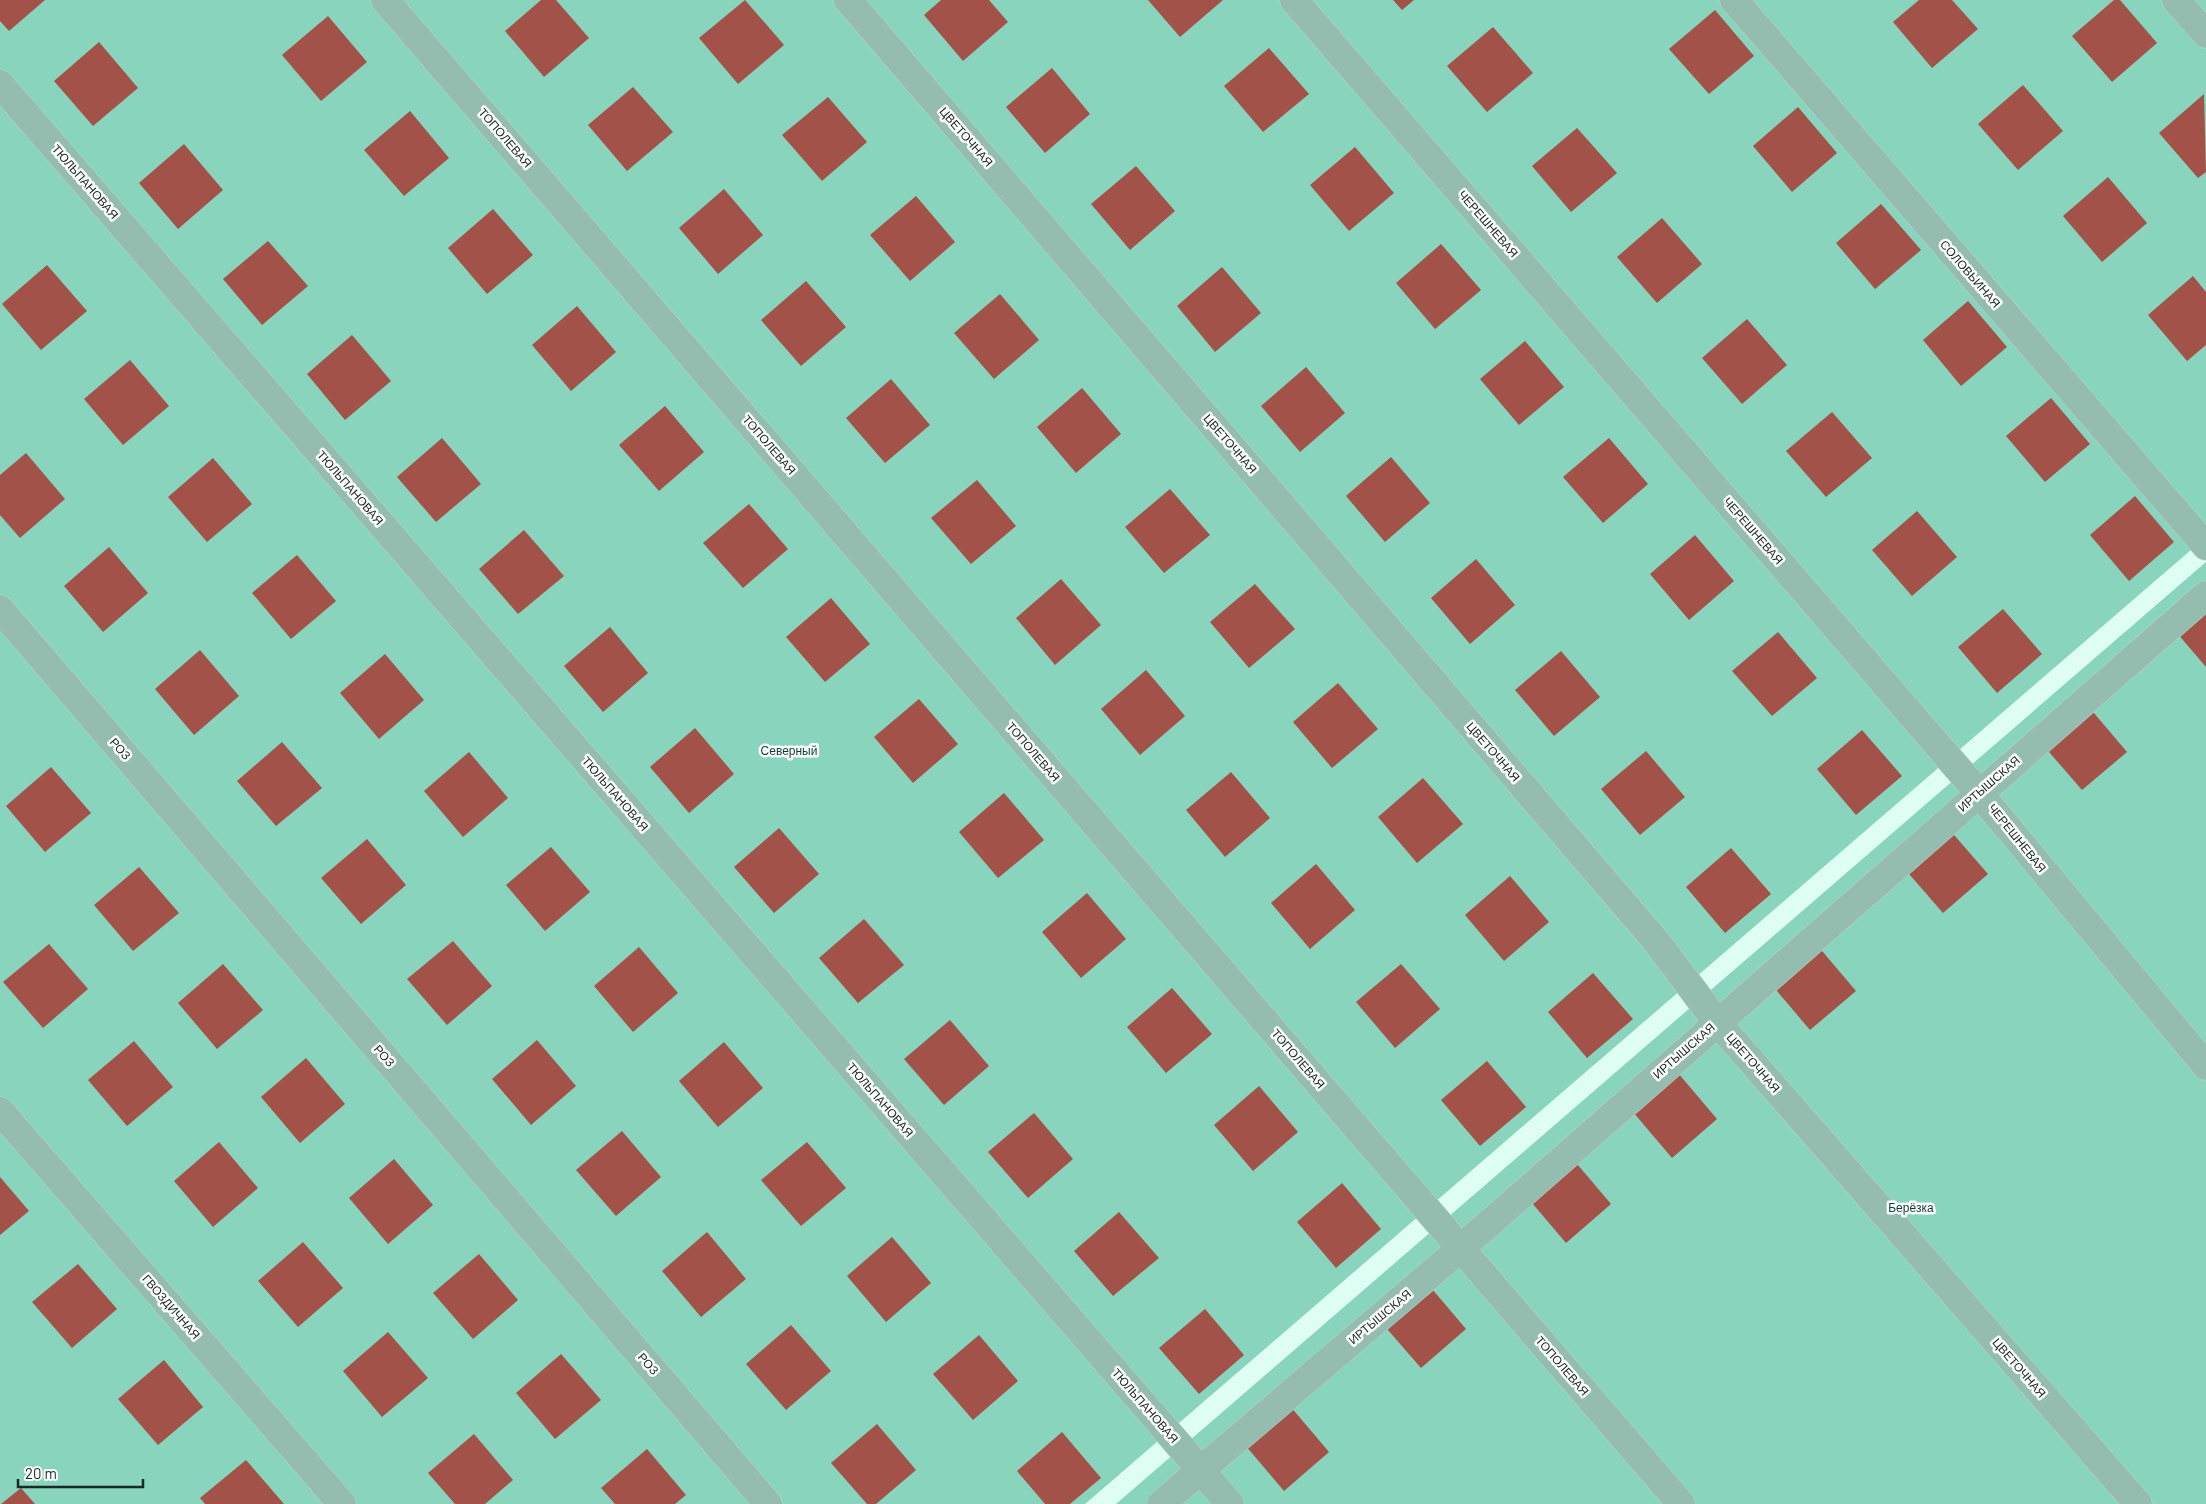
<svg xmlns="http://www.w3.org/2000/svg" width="2206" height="1504" font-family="Barlow,sans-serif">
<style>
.green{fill:#88d4bc}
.building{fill:#a25249}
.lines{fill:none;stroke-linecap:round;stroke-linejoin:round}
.minor-casing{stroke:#bbd7ce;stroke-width:29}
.minor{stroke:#94bdaf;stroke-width:28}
.labels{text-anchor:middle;stroke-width:5;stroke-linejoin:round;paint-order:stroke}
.street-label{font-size:12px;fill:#192823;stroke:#fff}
.park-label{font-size:12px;fill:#0e3d31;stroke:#fff}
</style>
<rect width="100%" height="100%" fill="#dffef3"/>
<g class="green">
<polygon points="0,0 2206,0 2206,537 1085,1504 0,1504"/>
<polygon points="2206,562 2206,1504 1116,1504"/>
</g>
<g class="building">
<polygon points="0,0 45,0 9,31 0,21"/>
<polygon points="541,0 556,0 589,38 544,77 505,31"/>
<polygon points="745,0 784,45 738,84 699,38"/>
<polygon points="941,0 989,0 1008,22 963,61 924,15"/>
<polygon points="1148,0 1223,0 1180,37"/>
<polygon points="1393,0 1414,0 1402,10"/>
<polygon points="1919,0 1952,0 1978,29 1932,68 1893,22"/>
<polygon points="2114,0 2120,0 2157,43 2112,82 2072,36"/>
<polygon points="1715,10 1754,56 1709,94 1669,49"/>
<polygon points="328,16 367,62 321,101 282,55"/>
<polygon points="1493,27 1533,73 1487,112 1447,66"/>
<polygon points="99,42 138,88 93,126 54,81"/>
<polygon points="1269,48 1309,94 1263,132 1224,86"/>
<polygon points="1052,68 1090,114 1045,153 1006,107"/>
<polygon points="2023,85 2063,131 2018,170 1978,124"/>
<polygon points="633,87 673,132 627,171 588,125"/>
<polygon points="2204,94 2206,172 2198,178 2159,133"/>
<polygon points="828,97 867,142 822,181 782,135"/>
<polygon points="1798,107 1837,153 1792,192 1753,146"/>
<polygon points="410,111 449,158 404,196 364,150"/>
<polygon points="1577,128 1617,173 1571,212 1532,166"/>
<polygon points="184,144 223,190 178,229 139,183"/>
<polygon points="1355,147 1394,193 1349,231 1310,185"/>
<polygon points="1136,166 1175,211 1130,250 1091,204"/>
<polygon points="2108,177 2147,223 2102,262 2063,216"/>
<polygon points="724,189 763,235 718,274 679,228"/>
<polygon points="916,196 955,242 910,281 870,235"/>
<polygon points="1881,204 1921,250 1875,289 1836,243"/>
<polygon points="493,209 533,255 487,294 448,248"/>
<polygon points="1662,218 1702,264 1657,303 1617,257"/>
<polygon points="268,241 308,286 262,325 223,279"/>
<polygon points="1441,244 1481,290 1435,329 1396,283"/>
<polygon points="47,265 87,311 41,350 2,304"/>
<polygon points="1222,267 1261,313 1215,352 1177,306"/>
<polygon points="2193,276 2206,292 2206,345 2187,361 2148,315"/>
<polygon points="806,281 846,327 801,366 761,320"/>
<polygon points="1000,294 1039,340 994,379 954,333"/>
<polygon points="1968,301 2007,347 1961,386 1923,340"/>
<polygon points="577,306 616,352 571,391 532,345"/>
<polygon points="1747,319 1787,365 1742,404 1702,358"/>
<polygon points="352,335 391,381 345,420 307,374"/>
<polygon points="1525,341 1564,387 1519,425 1480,379"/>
<polygon points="130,360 169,406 123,445 84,399"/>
<polygon points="1306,367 1345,413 1300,452 1261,406"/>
<polygon points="891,379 930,425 885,463 846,418"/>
<polygon points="1082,388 1121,434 1076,473 1037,427"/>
<polygon points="2051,398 2090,444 2045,482 2006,436"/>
<polygon points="665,406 704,452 659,491 619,445"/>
<polygon points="1832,412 1872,458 1826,497 1786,451"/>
<polygon points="442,438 481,484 436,522 397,477"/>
<polygon points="1609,438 1648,484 1603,523 1563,477"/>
<polygon points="26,453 65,499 20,538 0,515 0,475"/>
<polygon points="1391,457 1430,503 1385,542 1346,496"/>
<polygon points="213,458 252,504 207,542 168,497"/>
<polygon points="977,480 1016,526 971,564 931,518"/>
<polygon points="1170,489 1210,535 1164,573 1125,527"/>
<polygon points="2135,496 2174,542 2129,581 2090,535"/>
<polygon points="749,504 788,549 743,588 703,543"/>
<polygon points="1917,511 1957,557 1912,596 1872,550"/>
<polygon points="524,530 564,576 518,614 479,569"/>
<polygon points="1695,535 1734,581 1689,620 1650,574"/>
<polygon points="109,547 148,593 103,632 64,586"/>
<polygon points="297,555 336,601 291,639 252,593"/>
<polygon points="1476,559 1515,605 1470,644 1431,598"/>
<polygon points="1061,579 1101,625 1055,665 1016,618"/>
<polygon points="1255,584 1295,629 1249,668 1210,622"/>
<polygon points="831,598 870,644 825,682 786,637"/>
<polygon points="2206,607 2206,667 2177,633"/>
<polygon points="2003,609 2042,654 1997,693 1958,647"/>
<polygon points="610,627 648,673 603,712 564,666"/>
<polygon points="1778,632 1817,678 1772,716 1732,671"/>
<polygon points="200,650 239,696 194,735 155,689"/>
<polygon points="1561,651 1600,697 1554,736 1515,690"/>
<polygon points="385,654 424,700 379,739 340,693"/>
<polygon points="1146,670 1185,716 1140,755 1101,709"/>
<polygon points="1338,683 1378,729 1332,768 1293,722"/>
<polygon points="919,699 958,744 913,783 874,737"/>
<polygon points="2088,706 2127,752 2082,790 2043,745"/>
<polygon points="695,728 734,774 689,813 650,767"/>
<polygon points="1862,730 1902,776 1856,815 1817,769"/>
<polygon points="282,742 322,788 276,826 237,781"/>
<polygon points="1646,751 1685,797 1640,835 1601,789"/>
<polygon points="469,752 508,798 463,837 424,791"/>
<polygon points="51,767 91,813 45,852 6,806"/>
<polygon points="1231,772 1270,818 1225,857 1186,810"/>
<polygon points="1423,778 1463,824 1417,863 1378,817"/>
<polygon points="1004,793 1044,840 998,878 959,832"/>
<polygon points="779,828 819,874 774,913 734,867"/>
<polygon points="1948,828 1988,874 1943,913 1903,867"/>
<polygon points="367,839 406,885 361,924 321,878"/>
<polygon points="551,847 590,892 545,931 506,885"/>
<polygon points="1731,848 1771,894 1725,933 1686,887"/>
<polygon points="1316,864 1355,910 1310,949 1271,903"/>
<polygon points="139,867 179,913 133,951 94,905"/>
<polygon points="1510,876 1549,922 1504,961 1465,915"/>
<polygon points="1087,893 1126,939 1081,978 1042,932"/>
<polygon points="864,919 904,965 858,1003 819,958"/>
<polygon points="453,941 492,986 447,1025 407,979"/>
<polygon points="49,944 88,989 43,1028 3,982"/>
<polygon points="1817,945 1856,991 1810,1030 1771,984"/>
<polygon points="639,947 678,993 633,1032 594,986"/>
<polygon points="223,964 263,1010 217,1049 178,1003"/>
<polygon points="1401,964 1440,1009 1395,1048 1356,1002"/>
<polygon points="1593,973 1633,1019 1587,1058 1548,1012"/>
<polygon points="1172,988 1212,1034 1166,1073 1127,1027"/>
<polygon points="950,1020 989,1066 944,1105 904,1059"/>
<polygon points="537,1040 576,1086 531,1125 492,1079"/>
<polygon points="134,1041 173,1087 127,1126 88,1080"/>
<polygon points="724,1042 763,1088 718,1127 679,1081"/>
<polygon points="306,1058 345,1104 300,1143 261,1097"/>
<polygon points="1487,1061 1526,1107 1480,1146 1441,1100"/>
<polygon points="1678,1073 1717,1119 1672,1158 1633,1112"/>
<polygon points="1259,1086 1298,1132 1253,1171 1214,1125"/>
<polygon points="1034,1113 1073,1159 1028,1198 988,1152"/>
<polygon points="622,1131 661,1177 616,1216 576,1170"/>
<polygon points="219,1142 258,1188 213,1227 174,1181"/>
<polygon points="807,1142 846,1188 801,1226 761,1180"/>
<polygon points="1572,1158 1611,1204 1566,1243 1527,1197"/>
<polygon points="394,1159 433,1205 388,1244 349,1198"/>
<polygon points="0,1177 29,1211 0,1235"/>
<polygon points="1342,1183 1381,1229 1336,1268 1297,1222"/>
<polygon points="1119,1212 1159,1258 1113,1296 1074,1251"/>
<polygon points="707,1232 746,1279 701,1317 662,1271"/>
<polygon points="892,1237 931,1283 886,1322 847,1276"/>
<polygon points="303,1242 343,1288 298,1327 258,1281"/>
<polygon points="479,1254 518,1300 473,1339 433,1293"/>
<polygon points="78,1264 117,1309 72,1348 32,1302"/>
<polygon points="1427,1283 1466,1329 1421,1368 1381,1322"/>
<polygon points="1205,1309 1244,1355 1199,1394 1159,1348"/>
<polygon points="791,1325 831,1371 786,1410 746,1364"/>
<polygon points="388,1332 428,1378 382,1417 343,1371"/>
<polygon points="979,1335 1018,1381 973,1420 933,1374"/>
<polygon points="561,1354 601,1400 555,1439 516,1393"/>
<polygon points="164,1360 203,1407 158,1445 118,1399"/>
<polygon points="1290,1406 1329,1452 1284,1491 1245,1445"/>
<polygon points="877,1424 916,1470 876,1504 867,1504 831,1463"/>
<polygon points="1062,1432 1101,1478 1070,1504 1045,1504 1017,1471"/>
<polygon points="474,1434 513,1480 485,1504 455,1504 428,1473"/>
<polygon points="647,1449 686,1495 675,1504 615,1504 601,1488"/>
<polygon points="246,1460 284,1504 205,1504 200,1498"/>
<polygon points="21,1488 35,1504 1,1504"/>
</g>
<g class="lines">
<g class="minor-casing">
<g id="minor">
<polyline points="385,0 1681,1504"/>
<polyline points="848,0 1656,941 1717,1022 2138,1504"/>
<polyline points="1294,0 1979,793 2206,1066"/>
<polyline points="1734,0 2206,546"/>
<polyline points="2176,0 2206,34"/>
<polyline points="0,84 1230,1504"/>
<polyline points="0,609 768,1504"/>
<polyline points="0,1111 342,1504"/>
<polyline points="1161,1504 1461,1248 2206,595"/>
</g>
</g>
<use href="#minor" class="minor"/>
</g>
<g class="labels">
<g class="street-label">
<text transform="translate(966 137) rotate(49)" y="4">ЦВЕТОЧНАЯ</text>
<text transform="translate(505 138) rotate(49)" y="4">ТОПОЛЕВАЯ</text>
<text transform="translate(85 182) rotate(49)" y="4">ТЮЛЬПАНОВАЯ</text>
<text transform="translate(1488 224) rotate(49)" y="4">ЧЕРЕШНЕВАЯ</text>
<text transform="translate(1970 274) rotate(49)" y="4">СОЛОВЬИНАЯ</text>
<text transform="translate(1230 444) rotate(49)" y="4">ЦВЕТОЧНАЯ</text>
<text transform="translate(769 445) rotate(49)" y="4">ТОПОЛЕВАЯ</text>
<text transform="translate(350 488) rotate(49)" y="4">ТЮЛЬПАНОВАЯ</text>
<text transform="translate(1753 531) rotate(49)" y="4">ЧЕРЕШНЕВАЯ</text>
<text transform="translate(120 749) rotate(49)" y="4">РОЗ</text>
<text transform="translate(1033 752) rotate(49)" y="4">ТОПОЛЕВАЯ</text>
<text transform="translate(1493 752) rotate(49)" y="4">ЦВЕТОЧНАЯ</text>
<text transform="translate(1989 784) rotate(-41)" y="4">ИРТЫШСКАЯ</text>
<text transform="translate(615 794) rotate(49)" y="4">ТЮЛЬПАНОВАЯ</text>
<text transform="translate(2017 838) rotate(51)" y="4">ЧЕРЕШНЕВАЯ</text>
<text transform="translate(1684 1051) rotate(-41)" y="4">ИРТЫШСКАЯ</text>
<text transform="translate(384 1056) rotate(49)" y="4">РОЗ</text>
<text transform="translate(1298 1059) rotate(49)" y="4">ТОПОЛЕВАЯ</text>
<text transform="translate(1753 1063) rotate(49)" y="4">ЦВЕТОЧНАЯ</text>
<text transform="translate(880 1100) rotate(49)" y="4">ТЮЛЬПАНОВАЯ</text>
<text transform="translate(171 1307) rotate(49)" y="4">ГВОЗДИЧНАЯ</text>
<text transform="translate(1380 1317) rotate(-40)" y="4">ИРТЫШСКАЯ</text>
<text transform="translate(648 1364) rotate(49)" y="4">РОЗ</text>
<text transform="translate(1562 1366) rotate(49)" y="4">ТОПОЛЕВАЯ</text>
<text transform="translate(2019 1368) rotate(49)" y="4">ЦВЕТОЧНАЯ</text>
<text transform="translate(1145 1406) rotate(49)" y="4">ТЮЛЬПАНОВАЯ</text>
</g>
<g class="park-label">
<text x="789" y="755">Северный</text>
<text x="1911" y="1212">Берёзка</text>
</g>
</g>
<path d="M18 1479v8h125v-8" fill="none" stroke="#192823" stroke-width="2.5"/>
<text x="25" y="1479" font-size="15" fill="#192823" stroke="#ffffff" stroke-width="4" paint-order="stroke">20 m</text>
</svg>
